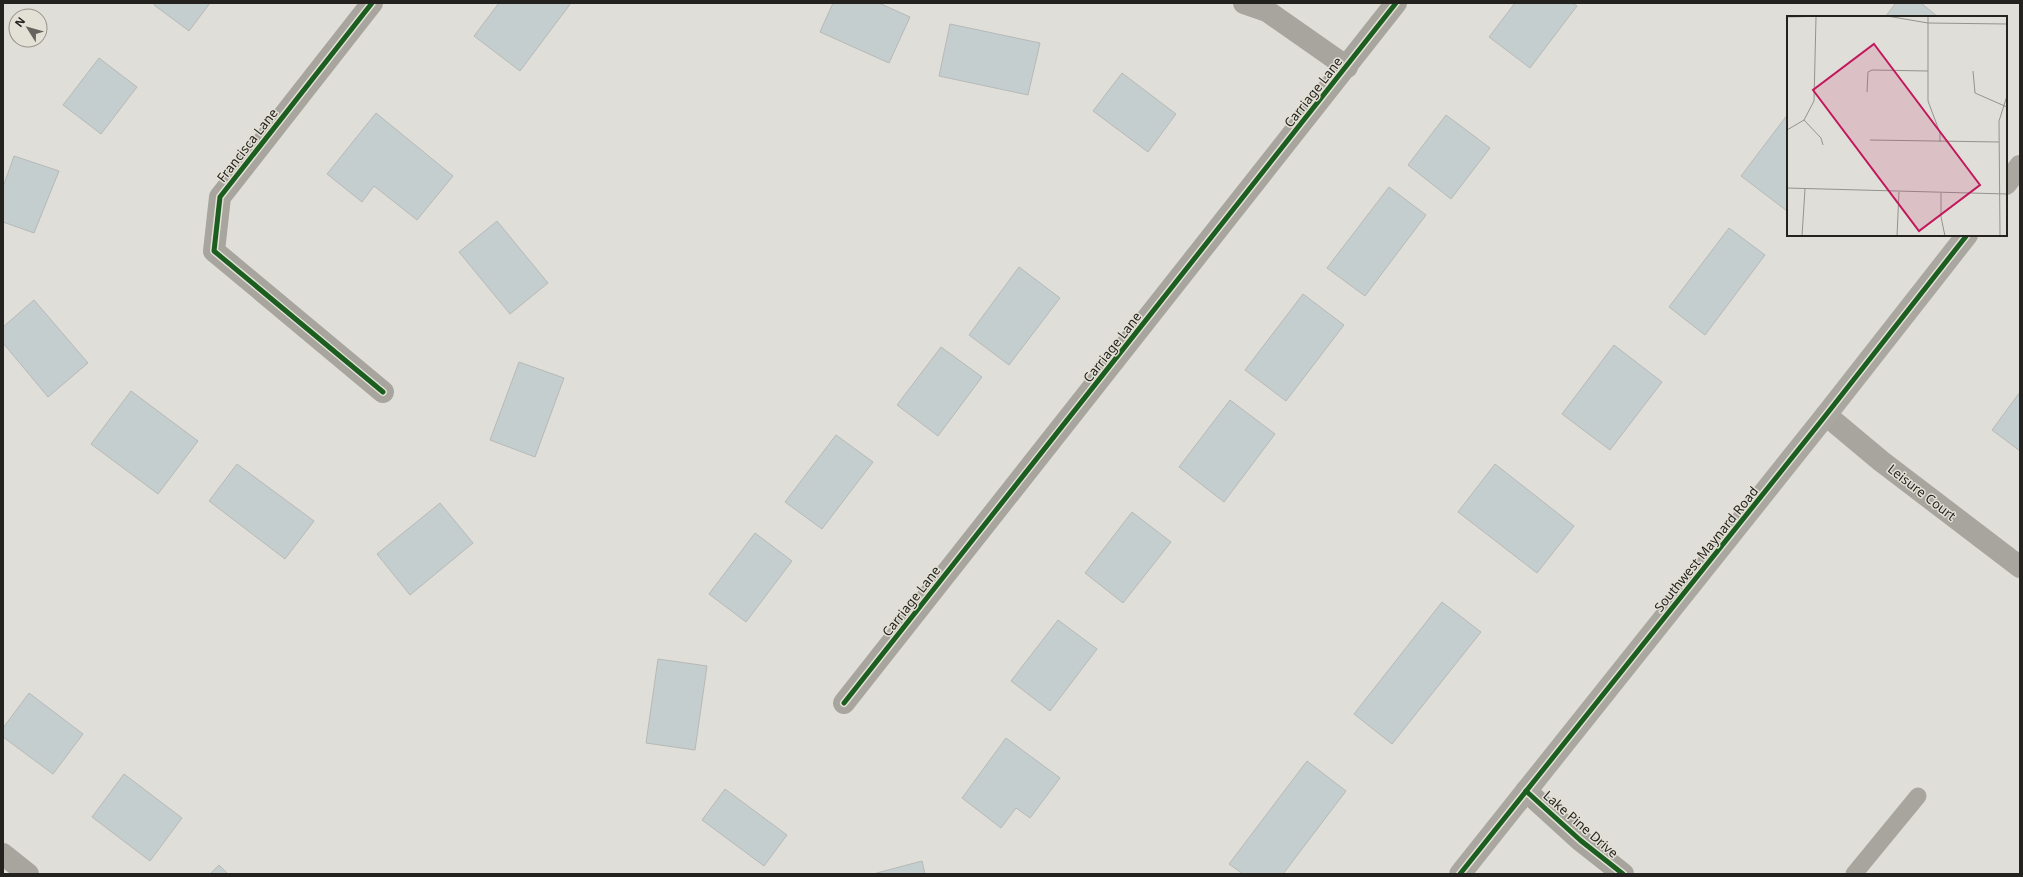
<svg xmlns="http://www.w3.org/2000/svg" width="2023" height="877" font-family="'Noto Sans',sans-serif">
<style>
.building{fill:#c4cecf;stroke:#b7b9b7}
.lines{fill:none;stroke-linecap:round;stroke-linejoin:round}
.lane{stroke:#a8a59f;stroke-width:17}
.street{stroke:#a8a59f;stroke-width:22}
.secondary{stroke:#a6a49d;stroke-width:22}
.primary{stroke:#aaa7a1;stroke-width:22}
.cycleway-casing{stroke:#e3e0d5;stroke-width:8}
.cycleway{stroke:#1b5e20;stroke-width:5}
.labels{text-anchor:middle;stroke-width:3;stroke-linejoin:round;paint-order:stroke}
.street-label{font-size:13px;fill:#24221e;stroke:#e3e0d5}
.inset-road{fill:none;stroke:#95938e;stroke-width:1}
.view{fill:#c2185b;fill-opacity:0.15;stroke:#c2185b;stroke-width:2}
.inset-edge{fill:none;stroke:#24221e;stroke-width:2}
</style>
<rect width="100%" height="100%" fill="#e0ded8"/>
<g class="building">
<polygon points="155,3 210,3 189,31 154,5"/>
<polygon points="499,3 571,3 520,71 474,36"/>
<polygon points="833,3 879,3 910,17 889,63 820,32"/>
<polygon points="1515,3 1572,3 1577,6 1530,68 1489,37"/>
<polygon points="1896,3 1921,3 1938,17 1885,17"/>
<polygon points="950,24 1040,43 1028,95 939,76"/>
<polygon points="99,58 137,87 101,134 63,105"/>
<polygon points="1122,73 1176,114 1148,152 1093,111"/>
<polygon points="376,113 453,176 417,220 374,186 362,202 327,174"/>
<polygon points="1788,114 1788,210 1787,211 1741,176"/>
<polygon points="1446,115 1490,148 1451,199 1408,165"/>
<polygon points="14,156 59,171 34,233 3,222 3,187"/>
<polygon points="1389,187 1426,215 1365,296 1327,268"/>
<polygon points="497,221 548,283 510,314 459,252"/>
<polygon points="1729,228 1765,255 1705,335 1669,307"/>
<polygon points="1019,267 1060,298 1009,365 969,335"/>
<polygon points="1303,294 1344,325 1286,401 1245,370"/>
<polygon points="34,300 88,363 48,397 3,343 3,327"/>
<polygon points="1614,345 1662,382 1610,450 1562,414"/>
<polygon points="941,347 982,377 938,436 897,405"/>
<polygon points="519,362 564,378 535,457 490,440"/>
<polygon points="131,391 198,441 158,494 91,444"/>
<polygon points="2020,392 2020,451 1992,430"/>
<polygon points="1230,400 1275,434 1224,502 1179,467"/>
<polygon points="836,435 873,462 822,529 785,502"/>
<polygon points="237,464 314,521 285,559 209,501"/>
<polygon points="1495,464 1574,526 1537,573 1458,512"/>
<polygon points="440,503 473,543 410,595 377,554"/>
<polygon points="1132,512 1171,542 1123,603 1085,573"/>
<polygon points="755,533 792,561 746,622 709,594"/>
<polygon points="1442,602 1481,632 1392,744 1354,714"/>
<polygon points="1058,620 1097,649 1050,711 1011,681"/>
<polygon points="658,659 707,666 695,750 646,743"/>
<polygon points="29,693 83,734 53,774 3,737 3,728"/>
<polygon points="1006,738 1060,778 1030,818 1016,808 1001,828 962,798"/>
<polygon points="1307,761 1346,791 1283,874 1243,874 1229,864"/>
<polygon points="124,774 182,818 150,861 92,817"/>
<polygon points="725,789 787,835 764,866 702,820"/>
<polygon points="922,861 925,874 873,874"/>
<polygon points="219,865 228,874 210,874"/>
</g>
<g class="lines">
<polyline class="lane" points="1854,874 1918,796"/>
<g class="street">
<polyline points="372,3 220,197 214,251 383,392"/>
<polyline points="1244,3 1267,11 1347,67"/>
<polyline points="1826,415 1881,461 2020,567"/>
<polyline points="844,703 1396,3"/>
<polyline points="3,854 28,874"/>
</g>
<polyline class="secondary" points="1526,791 1580,840 1623,874"/>
<g class="primary">
<polyline points="2006,184 2020,166"/>
<polyline points="1460,874 1826,415 1967,235"/>
</g>
<g class="cycleway-casing">
<g id="cycleway">
<polyline points="372,3 220,197 214,251 383,392"/>
<polyline points="844,703 1396,3"/>
<polyline points="1526,791 1580,840 1623,874"/>
<polyline points="1460,874 1826,415 1967,235"/>
</g>
</g>
<use href="#cycleway" class="cycleway"/>
</g>
<g class="labels">
<g class="street-label">
<text transform="translate(1313 92) rotate(-52)" y="5">Carriage Lane</text>
<text transform="translate(247 145) rotate(-52)" y="5">Francisca Lane</text>
<text transform="translate(1112 347) rotate(-52)" y="5">Carriage Lane</text>
<text transform="translate(1922 492) rotate(38)" y="5">Leisure Court</text>
<text transform="translate(1706 549) rotate(-51)" y="5">Southwest Maynard Road</text>
<text transform="translate(911 601) rotate(-52)" y="5">Carriage Lane</text>
<text transform="translate(1581 824) rotate(41)" y="5">Lake Pine Drive</text>
</g>
</g>
<g transform="translate(1787 16)">
<rect width="220" height="220" fill="#e0ded8"/>
<path class="inset-road" d="M100,0l41,7 79,1M141,0v85l12,32v9M0,1l46,-1M186,55l2,22 32,14M80,76l1,-20 4,-2 56,1M17,104l17,18 2,7M0,114l17,-10 10,-19 2,-84M83,124l129,2M0,172l220,6M154,177v24l4,19M15,220l3,-47M110,220l2,-44M213,220l-1,-115 8,-25"/>
<path class="view" d="M87,28l106,141 -61,46 -106,-141z"/>
<rect width="220" height="220" class="inset-edge"/>
</g>
<rect width="2023" height="877" fill="none" stroke="#24221e" stroke-width="8"/>
<g transform="translate(28 28) rotate(307)"><circle r="19" fill="#e3e0d5" stroke="#97948c"/>
<path d="M0-3L7 15L0 10L-7 15Z" fill="#66645f"/>
<text y="-6" font-size="11" font-weight="bold" text-anchor="middle" fill="#24221e">N</text>
</g>
</svg>
